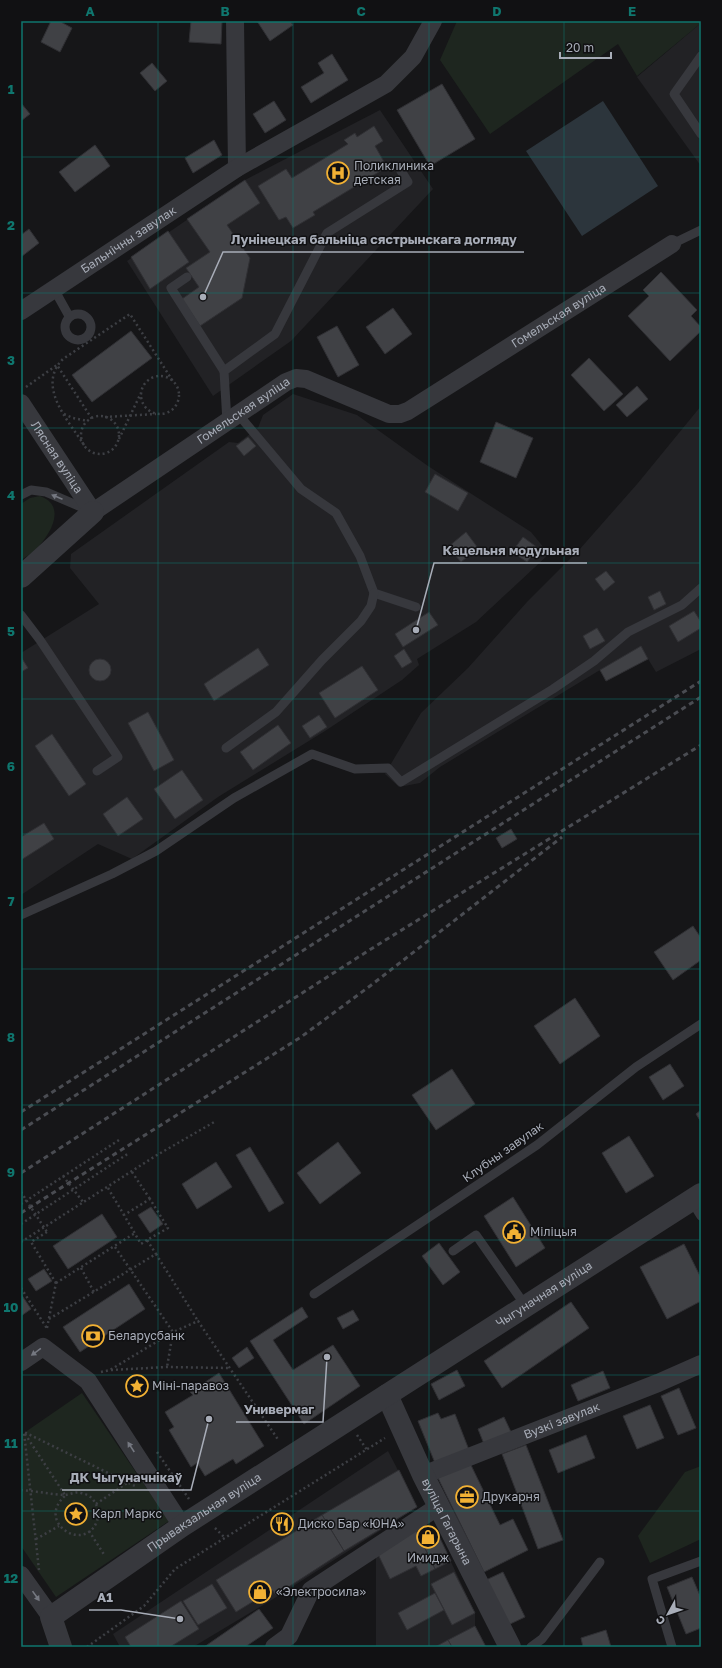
<svg xmlns="http://www.w3.org/2000/svg" width="722" height="1668" font-family="'Golos Text',sans-serif">
<style>
.built{fill:#222225}
.green{fill:#1e261f}
.water{fill:#2c353c}
.building{fill:#404145;stroke:#303034}
.lines{fill:none;stroke-linecap:round;stroke-linejoin:round}
.path{stroke:#3d3f44;stroke-width:2.5;stroke-dasharray:2 3;stroke-linecap:butt}
.service{stroke:#37383d;stroke-width:9}
.minor{stroke:#37383d;stroke-width:18}
.tertiary{stroke:#37383d;stroke-width:22}
.rail{stroke:#4a4c52;stroke-width:3;stroke-dasharray:5 4;stroke-linecap:butt}
.path-bridge{stroke:#3d3f44;stroke-width:2.5;stroke-dasharray:2 3;stroke-linecap:butt}
.oneway{fill:#757881}
.grid{fill:none;stroke:#0f766e;stroke-width:1;stroke-opacity:0.55}
.labels{text-anchor:middle;stroke-width:3;stroke-linejoin:round;paint-order:stroke}
.poi-label{font-size:12px;fill:#a8adb8;stroke:#111113;text-anchor:start}
.street-label{font-size:12px;fill:#a8adb8;stroke:#111113}
.leader{fill:none;stroke:#a8adb8;stroke-width:1.5}
.callout-dot{fill:#a8adb8;stroke:#111113;stroke-width:1.5}
.callout-label{font-size:13px;text-anchor:middle;font-weight:bold;fill:#a8adb8;stroke:#111113;stroke-width:3;stroke-linejoin:round;paint-order:stroke}
.neatline{fill:none;stroke:#0f766e;stroke-width:1.5}
.grid-label{font-size:13px;text-anchor:middle;font-weight:bold;fill:#0f766e}
</style>
<rect width="100%" height="100%" fill="#161618"/>
<g class="built">
<polygon points="701,23 701,166 637,77"/>
<polygon points="380,110 433,189 291,341 213,396 127,261 245,180"/>
<polygon points="293,394 357,415 428,466 531,532 549,554 476,622 417,659 419,665 402,680 325,731 218,797 132,859 98,844 21,895 21,653 99,604 70,568 71,554 229,442 238,443 258,428 263,415"/>
<polygon points="701,406 701,649 656,672 648,659 606,681 600,670 440,767 420,783 399,787 385,774 421,713 468,668 527,602 579,550 638,483"/>
<polygon points="388,1451 417,1507 270,1601 193,1647 120,1647 113,1634"/>
<polygon points="435,1528 475,1613 475,1626 486,1647 376,1647 376,1550 416,1530 419,1536"/>
</g>
<g class="green">
<polygon points="457,21 701,21 701,23 637,76 618,44 490,134 440,60"/>
<path d="M40,496c27,10 11,38 -4,53 -4,4 -10,8 -15,11v-56l9,-6z"/>
<polygon points="82,1393 169,1521 56,1597 21,1546 21,1435"/>
<polygon points="701,1466 701,1539 650,1563 638,1536 685,1472"/>
</g>
<polygon class="water" points="603,101 658,186 582,236 526,151"/>
<g class="building">
<polygon points="51,21 59,21 72,28 60,52 41,42"/>
<polygon points="191,21 222,21 221,44 189,42"/>
<polygon points="257,21 290,21 293,25 270,41"/>
<polygon points="332,54 348,80 311,103 301,87 324,73 318,63"/>
<polygon points="152,63 167,81 155,91 140,73"/>
<polygon points="442,84 475,139 430,166 397,110"/>
<polygon points="274,101 286,120 265,133 253,114"/>
<polygon points="21,103 30,114 21,121"/>
<polygon points="374,126 383,141 375,146 387,167 313,212 315,215 293,228 286,217 279,220 258,186 286,169 292,178 348,144 344,140 355,133 357,137"/>
<polygon points="214,140 222,155 193,173 185,158"/>
<polygon points="95,145 110,166 75,192 59,172"/>
<polygon points="245,180 260,203 227,225 250,258 242,298 200,326 182,299 199,287 186,268 210,252 187,219"/>
<polygon points="29,229 39,243 21,257 21,235"/>
<polygon points="168,231 189,262 150,289 131,257"/>
<polygon points="661,272 697,310 691,316 701,327 701,331 670,361 628,316 649,296 643,290"/>
<polygon points="393,308 412,334 385,354 366,327"/>
<polygon points="337,326 359,365 338,377 317,337"/>
<polygon points="131,331 152,358 92,402 72,375"/>
<polygon points="589,358 623,394 604,411 571,375"/>
<polygon points="637,386 648,399 627,417 616,405"/>
<polygon points="496,422 533,438 516,478 480,462"/>
<polygon points="248,437 256,446 244,456 236,446"/>
<polygon points="435,474 468,493 458,511 425,492"/>
<polygon points="466,532 478,548 461,562 448,547"/>
<polygon points="523,537 538,548 527,562 512,552"/>
<polygon points="606,571 615,582 604,591 595,579"/>
<polygon points="660,591 666,604 654,610 648,597"/>
<polygon points="694,611 701,622 701,628 678,642 669,626"/>
<polygon points="429,612 438,625 403,647 395,634"/>
<polygon points="597,628 605,641 590,649 583,636"/>
<polygon points="641,646 648,659 606,681 600,670"/>
<polygon points="258,648 269,665 214,701 204,684"/>
<polygon points="404,649 412,662 402,668 394,656"/>
<polygon points="21,657 28,668 21,672"/>
<circle cx="100" cy="670" r="11"/>
<polygon points="362,666 378,690 335,718 319,693"/>
<polygon points="148,712 174,760 154,771 128,723"/>
<polygon points="319,715 327,727 310,738 302,726"/>
<polygon points="278,725 291,743 253,770 240,752"/>
<polygon points="52,734 86,784 69,796 35,746"/>
<polygon points="182,770 203,800 175,819 154,789"/>
<polygon points="127,797 143,819 118,836 103,814"/>
<polygon points="44,823 54,839 21,860 21,837"/>
<polygon points="511,829 517,839 502,848 496,838"/>
<polygon points="693,926 701,938 701,960 673,980 654,952"/>
<polygon points="575,998 600,1036 560,1064 534,1026"/>
<polygon points="670,1064 684,1086 663,1100 649,1077"/>
<polygon points="452,1069 475,1104 436,1130 412,1095"/>
<polygon points="701,1110 701,1122 696,1114"/>
<polygon points="629,1136 654,1176 626,1193 602,1153"/>
<polygon points="338,1142 361,1173 320,1204 297,1173"/>
<polygon points="250,1147 284,1203 269,1212 236,1155"/>
<polygon points="216,1162 232,1187 197,1209 182,1184"/>
<polygon points="513,1197 545,1248 516,1267 484,1216"/>
<polygon points="151,1207 163,1224 150,1233 138,1215"/>
<polygon points="102,1214 117,1237 68,1269 53,1246"/>
<polygon points="439,1243 460,1272 443,1285 422,1256"/>
<polygon points="684,1244 701,1278 701,1301 667,1319 640,1267"/>
<polygon points="44,1269 52,1281 36,1291 28,1279"/>
<polygon points="129,1284 145,1309 80,1352 63,1327"/>
<polygon points="21,1294 31,1309 21,1316"/>
<polygon points="571,1302 589,1328 502,1388 484,1361"/>
<polygon points="302,1307 308,1317 273,1340 293,1370 333,1345 360,1386 304,1424 250,1341"/>
<polygon points="353,1310 359,1320 343,1329 337,1318"/>
<polygon points="247,1347 254,1358 239,1368 232,1358"/>
<polygon points="457,1370 465,1386 439,1400 431,1384"/>
<polygon points="603,1371 610,1388 578,1401 571,1385"/>
<polygon points="219,1373 264,1446 236,1464 233,1459 205,1476 197,1463 191,1467 169,1430 174,1427 165,1412 193,1395 190,1392"/>
<polygon points="679,1388 696,1428 678,1435 661,1396"/>
<polygon points="650,1405 664,1438 637,1449 623,1416"/>
<polygon points="438,1413 441,1419 455,1414 469,1450 435,1463 418,1421"/>
<polygon points="504,1417 511,1432 484,1444 478,1429"/>
<polygon points="586,1435 595,1458 558,1473 549,1450"/>
<polygon points="526,1445 563,1540 538,1549 502,1454"/>
<polygon points="469,1461 500,1525 513,1519 528,1550 484,1572 437,1476"/>
<polygon points="399,1470 417,1507 344,1551 322,1515"/>
<polygon points="322,1515 344,1551 276,1595 272,1590 236,1612 216,1580"/>
<polygon points="435,1528 451,1561 435,1569 419,1536"/>
<polygon points="416,1530 435,1569 421,1576 416,1566 390,1579 376,1550"/>
<polygon points="454,1572 475,1613 452,1625 431,1584"/>
<polygon points="503,1572 525,1617 508,1625 486,1580"/>
<polygon points="692,1577 701,1598 701,1628 686,1634 667,1587"/>
<polygon points="212,1584 227,1608 198,1625 183,1601"/>
<polygon points="435,1593 444,1610 407,1630 398,1613"/>
<polygon points="181,1601 199,1629 170,1647 131,1647 125,1637"/>
<polygon points="259,1609 273,1628 245,1647 204,1647"/>
<polygon points="475,1626 486,1647 452,1647 448,1640"/>
<polygon points="606,1630 611,1647 583,1647 581,1638"/>
<polygon points="448,1640 452,1647 435,1647"/>
</g>
<g class="lines">
<g class="path">
<circle cx="160" cy="395" r="19"/>
<polyline points="26,387 57,365 92,419"/>
<polyline points="64,414 73,418 88,421"/>
<circle cx="100" cy="435" r="19"/>
<polyline points="105,417 156,414"/>
<polyline points="119,439 141,393"/>
<path d="M84,445c-16,-25 -48,-59 -21,-86l67,-45 44,69"/>
<polyline points="132,1172 150,1199"/>
<polyline points="63,1176 83,1202"/>
<polyline points="108,1188 124,1215"/>
<polyline points="21,1204 119,1140"/>
<polyline points="21,1224 129,1153"/>
<polyline points="47,1232 31,1242 56,1283"/>
<polyline points="147,1240 141,1244 124,1215 150,1199 168,1228 147,1240 156,1254"/>
<polyline points="21,1242 157,1155 216,1121"/>
<polyline points="115,1247 173,1332 167,1367"/>
<polyline points="81,1268 94,1292"/>
<polyline points="56,1283 135,1233"/>
<polyline points="21,1288 48,1330"/>
<polyline points="49,1319 156,1254 198,1321"/>
<polyline points="47,1328 56,1283"/>
<polyline points="111,1370 167,1367 229,1368"/>
<polyline points="101,1372 110,1370 173,1332 198,1321 279,1441"/>
<polyline points="25,1434 65,1495"/>
<polyline points="357,1435 367,1450"/>
<polyline points="157,1452 189,1499"/>
<path d="M21,1490c14,1 28,4 43,5 6,0 11,-4 17,-2 5,1 10,3 13,8 4,6 6,13 3,20 -12,33 -63,1 -31,-26"/>
<polyline points="96,1504 127,1483"/>
<polyline points="215,1528 224,1537"/>
<polyline points="89,1531 105,1556"/>
<polyline points="36,1539 59,1526"/>
<polyline points="39,1570 24,1432 135,1486"/>
<polyline points="87,1647 144,1606 175,1569 385,1438"/>
</g>
<g class="service">
<polyline points="701,56 674,94 701,134"/>
<polyline points="672,244 701,230"/>
<polyline points="187,277 171,288 224,371"/>
<polyline points="54,289 69,316"/>
<circle cx="78" cy="327" r="13"/>
<polyline points="238,414 301,489 336,513 360,556 374,593 416,607"/>
<polyline points="227,422 224,371 275,334 327,233 408,182 398,166"/>
<polyline points="21,495 31,490 46,492 88,510"/>
<polyline points="21,615 40,640 118,757 97,771"/>
<polyline points="226,748 276,712 322,660 361,621 371,606 374,593"/>
<polyline points="21,915 112,874 156,851 234,798 312,754 355,769 388,768 401,782 553,689 594,661 628,632 682,605 701,588"/>
<polyline points="691,1200 701,1216"/>
<polyline points="453,1251 476,1235 525,1305"/>
<polyline points="314,1294 537,1145 636,1067 701,1024"/>
<polyline points="531,1647 542,1639 600,1562"/>
<polyline points="672,1647 652,1579 701,1561"/>
</g>
<g class="minor">
<polyline points="235,21 237,168"/>
<path id="s1" d="M21,311l216,-143 149,-84 27,-27 20,-36"/>
<path id="s2" d="M21,403l72,109 193,-130 10,-4 10,1 83,35h11l8,-3 264,-167"/>
<polyline points="21,1362 43,1347 88,1381 182,1526"/>
<path id="s3" d="M423,1475l235,-92 43,-19"/>
<polyline points="21,1575 51,1617"/>
<polyline points="274,1647 289,1636 311,1590 439,1506"/>
</g>
<g class="tertiary">
<polyline points="21,577 93,512"/>
<path id="s4" d="M387,1395l36,80 87,172"/>
<path id="s5" d="M61,1647l-10,-30 131,-91 519,-332"/>
</g>
<g class="rail">
<polyline points="21,1112 701,681"/>
<polyline points="21,1130 701,697"/>
<polyline points="21,1173 371,949 701,745"/>
<polyline points="21,1213 301,1037 370,986 562,837"/>
</g>
<polyline class="path-bridge" points="21,1192 47,1232"/>
</g>
<defs><path id="oneway-solid" d="M-6-.8H1V-3.2L6.5 0L1 3.2V.8H-6Z"/></defs>
<g class="oneway">
<use href="#oneway-solid" transform="translate(57 497) rotate(-157)"/>
<use href="#oneway-solid" transform="translate(36 1352) rotate(144)"/>
<use href="#oneway-solid" transform="translate(131 1447) rotate(-123)"/>
<use href="#oneway-solid" transform="translate(36 1596) rotate(55)"/>
</g>
<path class="grid" d="M158,21v1626M293,21v1626M429,21v1626M564,21v1626M21,157h680M21,293h680M21,428h680M21,563h680M21,699h680M21,834h680M21,969h680M21,1105h680M21,1240h680M21,1375h680M21,1511h680"/>
<defs>
<g id="hospital-ring" transform="scale(1.15)"><circle r="9.5" fill="#111113" stroke="#f2b134" stroke-width="1.5"/><path d="M-5-5h3v3.5h4V-5h3V5h-3V1.5h-4V5h-3Z" fill="#f2b134"/></g>
<g id="civic-ring" transform="scale(1.15)"><circle r="9.5" fill="#111113" stroke="#f2b134" stroke-width="1.5"/><path d="M-.6-6.5H3V-4.5H.6V-3L4-1V1h2V6H-6V1h2V-1L-.6-3ZM-1.2 2.5V6h2.4V2.5Z" fill="#f2b134"/></g>
<g id="bank-ring" transform="scale(1.15)"><circle r="9.5" fill="#111113" stroke="#f2b134" stroke-width="1.5"/><path d="M-6-4H6V4H-6ZM0-2.3a2.3 2.3 0 1 0 0 4.6a2.3 2.3 0 1 0 0-4.6Z" fill="#f2b134"/></g>
<g id="sight-ring" transform="scale(1.15)"><circle r="9.5" fill="#111113" stroke="#f2b134" stroke-width="1.5"/><path d="M0-6L1.8-2.2L6-1.7L2.9 1.2L3.7 5.4L0 3.3L-3.7 5.4L-2.9 1.2L-6-1.7L-1.8-2.2Z" fill="#f2b134"/></g>
<g id="office-ring" transform="scale(1.15)"><circle r="9.5" fill="#111113" stroke="#f2b134" stroke-width="1.5"/><path d="M-6-3h4V-5.5h4V-3h4V5H-6ZM-1-4.5V-3h2v-1.5ZM-6 0V1H6V0Z" fill="#f2b134"/></g>
<g id="restaurant-ring" transform="scale(1.15)"><circle r="9.5" fill="#111113" stroke="#f2b134" stroke-width="1.5"/><path d="M-5-6h1v4h1v-4h1v4h1v-4h1v5L-1.5 .5V6h-2V.5L-5-1ZM5-6V6H3V1.5H1.5Q1.5-4 5-6Z" fill="#f2b134"/></g>
<g id="shop-ring" transform="scale(1.15)"><circle r="9.5" fill="#111113" stroke="#f2b134" stroke-width="1.5"/><path d="M-5-2.5h2.3a2.7 3.5 0 0 1 5.4 0H5L5.5 6h-11ZM-1.5-2.5h3a1.5 2.3 0 0 0-3 0Z" fill="#f2b134"/></g>
</defs>
<g fill-rule="evenodd">
<use href="#hospital-ring" x="338" y="173"/>
<use href="#civic-ring" x="514" y="1232"/>
<use href="#bank-ring" x="93" y="1336"/>
<use href="#sight-ring" x="137" y="1386"/>
<use href="#office-ring" x="467" y="1497"/>
<use href="#sight-ring" x="76" y="1514"/>
<use href="#restaurant-ring" x="282" y="1524"/>
<use href="#shop-ring" x="428" y="1537"/>
<use href="#shop-ring" x="260" y="1592"/>
</g>
<g class="labels">
<g class="poi-label">
<text x="354" y="170">Поликлиника<tspan x="354" dy="14">детская</tspan></text>
<text x="530" y="1236">Міліцыя</text>
<text x="108" y="1340">Беларусбанк</text>
<text x="152" y="1390">Міні-паравоз</text>
<text x="482" y="1501">Друкарня</text>
<text x="92" y="1518">Карл Маркс</text>
<text x="298" y="1528">Диско Бар «ЮНА»</text>
<text x="428" y="1562" text-anchor="middle">Имидж</text>
<text x="276" y="1596">«Электросила»</text>
</g>
<g class="street-label">
<text dy="4" stroke="none"><textPath href="#s1" startOffset="129">Бальнічны завулак</textPath></text>
<text dy="4" stroke="none"><textPath href="#s2" startOffset="672">Гомельская вуліца</textPath></text>
<text dy="4" stroke="none"><textPath href="#s2" startOffset="312">Гомельская вуліца</textPath></text>
<text dy="4" stroke="none"><textPath href="#s2" startOffset="65">Лясная вуліца</textPath></text>
<text transform="translate(503 1152) rotate(-35)" y="4">Клубны завулак</text>
<text dy="4" stroke="none"><textPath href="#s5" startOffset="621">Чыгуначная вуліца</textPath></text>
<text dy="4" stroke="none"><textPath href="#s3" startOffset="149">Вузкі завулак</textPath></text>
<text dy="4" stroke="none"><textPath href="#s5" startOffset="217">Прывакзальная вуліца</textPath></text>
<text dy="4" stroke="none"><textPath href="#s4" startOffset="140">вуліца Гагарына</textPath></text>
</g>
</g>
<path class="leader" d="M203 297L223 252H524M416 630L434 563H587M327 1357L323 1422H236M209 1419L191 1490H62M180 1619L121 1610H89"/>
<g class="callout-dot">
<circle cx="203" cy="297" r="4"/>
<circle cx="416" cy="630" r="4"/>
<circle cx="327" cy="1357" r="4"/>
<circle cx="209" cy="1419" r="4"/>
<circle cx="180" cy="1619" r="4"/>
</g>
<g class="callout-label">
<text x="374" y="244">Лунінецкая бальніца сястрынскага догляду</text>
<text x="511" y="555">Кацельня модульная</text>
<text x="279" y="1414">Универмаг</text>
<text x="126" y="1482">ДК Чыгуначнікаў</text>
<text x="105" y="1602">A1</text>
</g>
<rect width="722" height="1668" fill="none" stroke="#111113" stroke-width="44"/>
<g transform="translate(668 1614) rotate(230)" stroke="#111113" stroke-width="3" paint-order="stroke">
<path d="M0-3L7 15L0 10L-7 15Z" fill="#a8adb8"/>
<text y="-6" font-size="11" font-weight="bold" text-anchor="middle" fill="#a8adb8">С</text>
</g>
<path d="M560 52v6h51v-6" fill="none" stroke="#a8adb8" stroke-width="2"/>
<text x="566" y="52" font-size="12" fill="#a8adb8" stroke="#111113" stroke-width="3" paint-order="stroke">20 m</text>
<rect x="22" y="22" width="678" height="1624" class="neatline"/>
<g class="grid-label">
<text x="90" y="16">A</text>
<text x="225" y="16">B</text>
<text x="361" y="16">C</text>
<text x="497" y="16">D</text>
<text x="632" y="16">E</text>
<text x="11" y="94">1</text>
<text x="11" y="230">2</text>
<text x="11" y="365">3</text>
<text x="11" y="500">4</text>
<text x="11" y="636">5</text>
<text x="11" y="771">6</text>
<text x="11" y="906">7</text>
<text x="11" y="1042">8</text>
<text x="11" y="1177">9</text>
<text x="11" y="1312">10</text>
<text x="11" y="1448">11</text>
<text x="11" y="1583">12</text>
</g>
</svg>
